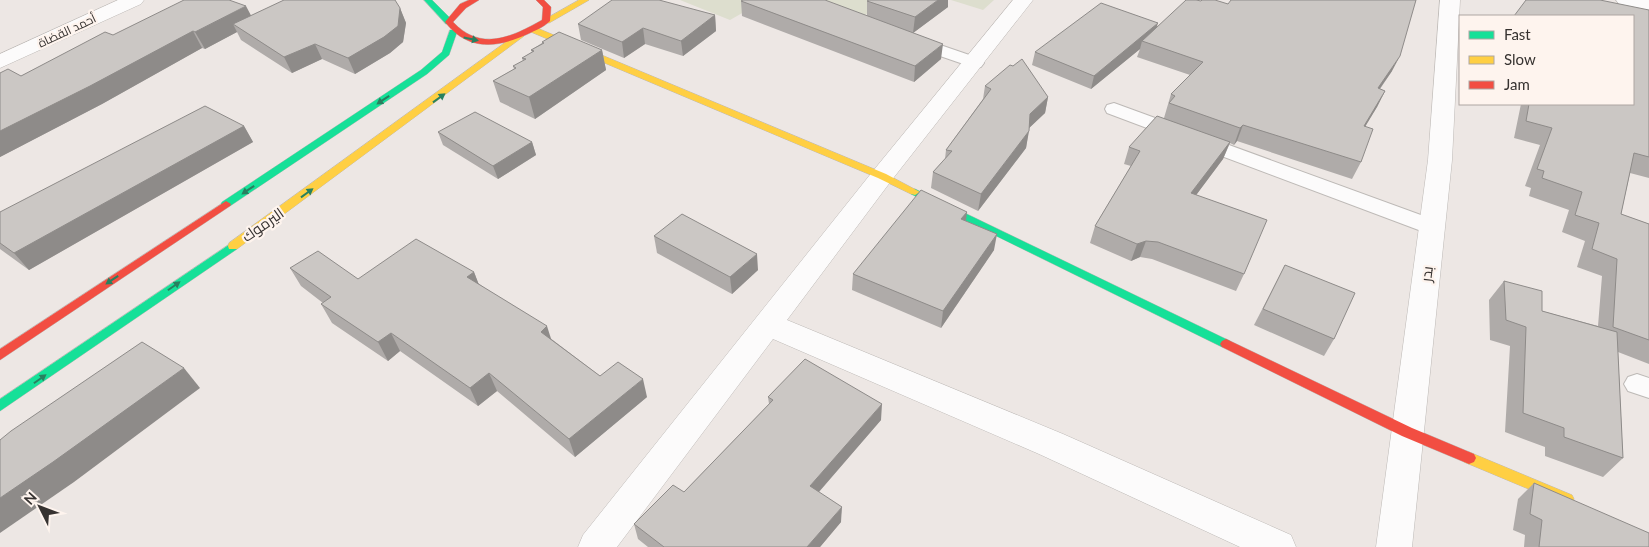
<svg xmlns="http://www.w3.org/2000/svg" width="1649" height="547" font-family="Lato,Cairo,sans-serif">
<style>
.green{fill:#dddece}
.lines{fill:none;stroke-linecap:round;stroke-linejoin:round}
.lane-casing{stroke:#bdb9b6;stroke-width:2}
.street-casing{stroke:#bdb9b6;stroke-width:1}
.fast-casing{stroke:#bdb9b6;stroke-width:1}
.slow-casing{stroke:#bdb9b6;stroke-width:1}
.jam-casing{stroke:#bdb9b6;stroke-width:1}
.lane{fill:#fcfbfb;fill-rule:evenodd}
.street{fill:#fcfbfb;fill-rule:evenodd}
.fast{fill:#16e098;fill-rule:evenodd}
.slow{fill:#ffcf43;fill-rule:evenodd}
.jam{fill:#f24e42;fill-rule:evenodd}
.wall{fill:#afaba9}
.shaded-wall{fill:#8e8b89}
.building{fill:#cbc7c4;stroke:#8e8b89}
.oneway{fill:#28805f}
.labels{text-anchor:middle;stroke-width:4.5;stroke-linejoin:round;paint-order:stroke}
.far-street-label{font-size:12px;fill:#363230;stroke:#fef4ee}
.street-label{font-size:15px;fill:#363230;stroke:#fef4ee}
</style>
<rect width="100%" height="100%" fill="#ede7e4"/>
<g class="green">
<polygon points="680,0 752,0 751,8 730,20"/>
<polygon points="825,0 886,0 865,15"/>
<polygon points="951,0 994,0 983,10"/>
</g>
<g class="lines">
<g class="lane-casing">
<g id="lane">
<polygon points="914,36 981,59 984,63 981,67 975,68 908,45 906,41 908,37"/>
<polygon points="1114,103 1440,222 1443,227 1440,232 1432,234 1424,232 1107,113 1105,109 1107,105"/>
<polygon points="1637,374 1649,378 1649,398 1628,391 1624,384 1628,377"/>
</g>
</g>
<g class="street-casing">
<g id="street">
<polygon points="118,0 144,0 141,4 0,68 0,54"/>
<polygon points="1013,0 1033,0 891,181 787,320 1063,434 1291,535 1296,547 1240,547 1039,454 773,339 617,547 578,547 583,535 873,171"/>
<polygon points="1440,0 1460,0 1452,160 1412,547 1376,547 1428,160"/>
<polygon points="1616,0 1649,0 1649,12 1619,4"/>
</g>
</g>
<g class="fast-casing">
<g id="fast">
<polygon points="424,0 432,0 452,20 452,24 446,24"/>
<polygon points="450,30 453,30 457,32 449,55 427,74 230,206 222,206 221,204 222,202 421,70 442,52"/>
<polygon points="915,189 1230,341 1232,344 1230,347 1222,347 911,194 910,192 911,190"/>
<polygon points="233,242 238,246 237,249 0,411 0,399"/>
</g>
</g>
<g class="slow-casing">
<g id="slow">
<polygon points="579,0 589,0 549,23 542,21"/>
<polygon points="531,28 537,28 886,174 920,192 915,195 911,194 878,178 531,32"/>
<polygon points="517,34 520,34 524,36 237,249 229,249 228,246 229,243"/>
<polygon points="1469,452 1572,495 1574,499 1572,503 1567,505 1562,503 1464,462 1462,458 1464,454"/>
</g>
</g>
<g class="jam-casing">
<g id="jam">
<path d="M469,0h10l-13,8 -13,14c28,30 59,15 89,-2l1,-13 -7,-7h8l7,7 -1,14c-5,5 -13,9 -20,12 -31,15 -62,19 -85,-11l15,-18z"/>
<polygon points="226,201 231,204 230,206 0,360 0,349"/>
<polygon points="1226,339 1412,428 1474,454 1476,458 1474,462 1469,464 1402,436 1222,347 1220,344 1222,341"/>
</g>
</g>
<use href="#lane" class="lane"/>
<use href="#street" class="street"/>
<use href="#fast" class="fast"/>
<use href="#slow" class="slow"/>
<use href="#jam" class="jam"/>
</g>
<g class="wall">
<polygon points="741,1 867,16 867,1 948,7 913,33 941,59 914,82 742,16"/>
<polygon points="400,8 406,23 403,42 390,53 355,74 322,59 292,73 241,40 237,32 205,49 202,48 102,104 0,157 0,73 21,76 113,35 251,16"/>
<polygon points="1649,10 1649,178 1630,173 1621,214 1649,224 1649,364 1618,352 1623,458 1603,477 1545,456 1545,447 1505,432 1510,346 1490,340 1489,300 1504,281 1542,311 1598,326 1602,276 1577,267 1585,241 1562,232 1569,210 1529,196 1531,188 1525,186 1540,145 1514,138 1521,104 1633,104"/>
<polygon points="715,15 716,31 683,56 645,44 624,58 581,40 578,24"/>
<polygon points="1157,27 1392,71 1380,89 1385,91 1377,107 1365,126 1361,162 1352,179 1237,141 1234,145 1230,143 1223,159 1196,195 1244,274 1236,291 1152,259 1140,257 1131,261 1090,243 1095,226 1131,166 1124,164 1129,147 1164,118 1171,94 1190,75 1137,57 1140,49 1091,89 1032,65 1035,52"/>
<polygon points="542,42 602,50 606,70 535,119 500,102 493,81 514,69 513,66 523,61 522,58 532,52 531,50 542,43"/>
<polygon points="985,86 1048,97 1045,113 1029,128 1026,148 978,211 931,188 933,172 945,159 946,150 983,99"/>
<polygon points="244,126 253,142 29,270 0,249 0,212"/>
<polygon points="438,132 532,142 536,155 498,179 443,145"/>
<polygon points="966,221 994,250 941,328 852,290 853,274"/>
<polygon points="654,236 758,270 732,294 657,253"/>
<polygon points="1285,265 1334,339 1324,356 1254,325"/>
<polygon points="290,268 358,279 474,272 478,283 600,376 647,397 575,457 497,391 478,406 400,351 388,361 332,323 321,304 323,303 301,286"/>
<polygon points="768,397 881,420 819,492 841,522 820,547 648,547 638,539 634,524 684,492 769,404"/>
<polygon points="1534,483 1649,547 1524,547 1525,535 1513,530 1518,499"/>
</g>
<g class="shaded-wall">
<polygon points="938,0 948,0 948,7 913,33 915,17"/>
<polygon points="246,6 255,23 233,24 237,32 205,49 195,32"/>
<polygon points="400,8 406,23 403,42 390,53 355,74 348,58"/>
<polygon points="715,15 716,31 683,56 681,41"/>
<polygon points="1158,23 1154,36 1142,41 1140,49 1091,89 1094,76"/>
<polygon points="643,28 645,44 624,58 622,42"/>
<polygon points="193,31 202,48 102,104 0,157 0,131"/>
<polygon points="315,44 322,59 292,73 284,57"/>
<polygon points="943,44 941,59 914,82 915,66"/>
<polygon points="602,50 606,70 535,119 529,97"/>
<polygon points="1400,56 1392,71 1369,104 1378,88"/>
<polygon points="1385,91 1377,107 1356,142 1364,126"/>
<polygon points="1048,97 1045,113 1027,130 1030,114"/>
<polygon points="1243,125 1237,141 1234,145 1240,128"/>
<polygon points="244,126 253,142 29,270 14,253"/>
<polygon points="1029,131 1026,148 978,211 981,194"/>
<polygon points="532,142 536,155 498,179 493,166"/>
<polygon points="1230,142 1223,159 1185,210 1191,193"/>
<polygon points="967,212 965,229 961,219"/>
<polygon points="997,234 994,250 941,328 943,311"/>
<polygon points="1146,241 1140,257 1131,261 1137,244"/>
<polygon points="757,254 758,270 732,294 730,277"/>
<polygon points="474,272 481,290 467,277"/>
<polygon points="547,326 553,345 541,332"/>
<polygon points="391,333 400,351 388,361 378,342"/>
<polygon points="184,368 200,388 74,482 0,533 0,498"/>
<polygon points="489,373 497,391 478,406 470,388"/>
<polygon points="643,379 647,397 575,457 569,439"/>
<polygon points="882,404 881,420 810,502 810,486"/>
<polygon points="842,507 841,522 820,547 807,547"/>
</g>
<g class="building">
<polygon points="184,0 229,0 246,6 195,32 193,31 90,86 0,131 0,73 8,69 21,76 105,32 113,35"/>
<polygon points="284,0 395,0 400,8 398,26 384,37 348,58 315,44 284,57 233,24"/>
<polygon points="612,0 659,0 715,15 681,41 643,28 622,42 578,24"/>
<polygon points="743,0 825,0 943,44 915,66 741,1"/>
<polygon points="869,0 938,0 915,17 867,1"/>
<polygon points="1186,0 1196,0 1201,1 1202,0 1215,0 1228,4 1231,0 1416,0 1400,56 1378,88 1385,91 1364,126 1373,129 1361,162 1243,125 1240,128 1169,103 1175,96 1171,94 1203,62 1142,41"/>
<polygon points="1526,0 1600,0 1649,10 1649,157 1634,153 1621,214 1649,224 1649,340 1613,327 1617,259 1592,249 1599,223 1575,215 1582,192 1542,178 1544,171 1537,169 1552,128 1526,121 1529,104 1633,104 1633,16 1514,16"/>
<polygon points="1101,3 1158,23 1094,76 1035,52"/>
<polygon points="559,32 602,50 529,97 493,81 516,68 513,66 526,59 522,58 534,51 531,50 544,43 542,42"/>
<polygon points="1022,59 1048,97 1030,114 1029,131 981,194 933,172 952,151 946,150 991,89 985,86 1010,65 1013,66"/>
<polygon points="205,106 244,126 14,253 0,243 0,212"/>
<polygon points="475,112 532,142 493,166 438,132"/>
<polygon points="1157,116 1230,142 1191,193 1267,220 1244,274 1158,242 1146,241 1137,244 1095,226 1140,151 1129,147"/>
<polygon points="921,190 967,212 961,219 997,234 943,311 853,274"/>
<polygon points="682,214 757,254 730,277 654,236"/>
<polygon points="416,239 474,272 467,277 547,326 541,332 600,376 618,362 643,379 569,439 489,373 470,388 391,333 378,342 321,304 331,297 290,268 318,251 358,279"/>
<polygon points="1285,265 1355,293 1334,339 1263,309"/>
<polygon points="1504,281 1542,291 1542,311 1617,332 1623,458 1564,437 1564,428 1523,413 1526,327 1506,320"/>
<polygon points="142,342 184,368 53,462 0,498 0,440 11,431"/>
<polygon points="805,359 882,404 810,486 842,507 807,547 664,547 634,524 673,485 684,492 773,400 768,397"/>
<polygon points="1534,483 1649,533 1649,547 1539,547 1542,520 1530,514"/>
</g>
<defs><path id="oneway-solid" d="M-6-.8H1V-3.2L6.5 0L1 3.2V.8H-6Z" transform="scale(1.25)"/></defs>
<g class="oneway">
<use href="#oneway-solid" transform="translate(471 39) rotate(12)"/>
<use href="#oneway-solid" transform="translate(439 98) rotate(-36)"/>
<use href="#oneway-solid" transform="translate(383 100) rotate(146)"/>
<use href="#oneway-solid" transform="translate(248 190) rotate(146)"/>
<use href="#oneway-solid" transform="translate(307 193) rotate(-36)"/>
<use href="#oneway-solid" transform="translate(112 280) rotate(146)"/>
<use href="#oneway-solid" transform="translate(174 286) rotate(-35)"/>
<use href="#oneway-solid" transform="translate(40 379) rotate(-35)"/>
</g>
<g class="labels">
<g class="far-street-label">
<text transform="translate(67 31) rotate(-25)" y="4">أحمد القضاة</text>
</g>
<g class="street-label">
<text transform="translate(263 225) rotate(-35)" y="5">اليرموك</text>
<text transform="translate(1427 274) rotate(-83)" y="5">بدر</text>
</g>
</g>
<rect x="1459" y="15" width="175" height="90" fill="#fef4ee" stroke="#aea6a2"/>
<rect x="1469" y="31" width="25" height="8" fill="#16e098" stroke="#aea6a2"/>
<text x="1504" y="40" font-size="15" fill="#363230">Fast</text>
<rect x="1469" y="56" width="25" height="8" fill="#ffcf43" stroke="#aea6a2"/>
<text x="1504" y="65" font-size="15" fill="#363230">Slow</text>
<rect x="1469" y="81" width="25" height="8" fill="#f24e42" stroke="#aea6a2"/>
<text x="1504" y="90" font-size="15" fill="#363230">Jam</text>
<g transform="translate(40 507) rotate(312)" stroke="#fef4ee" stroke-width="4" paint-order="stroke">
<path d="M0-4L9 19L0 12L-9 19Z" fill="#363230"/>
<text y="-8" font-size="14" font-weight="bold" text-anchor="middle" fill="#363230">N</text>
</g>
</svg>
